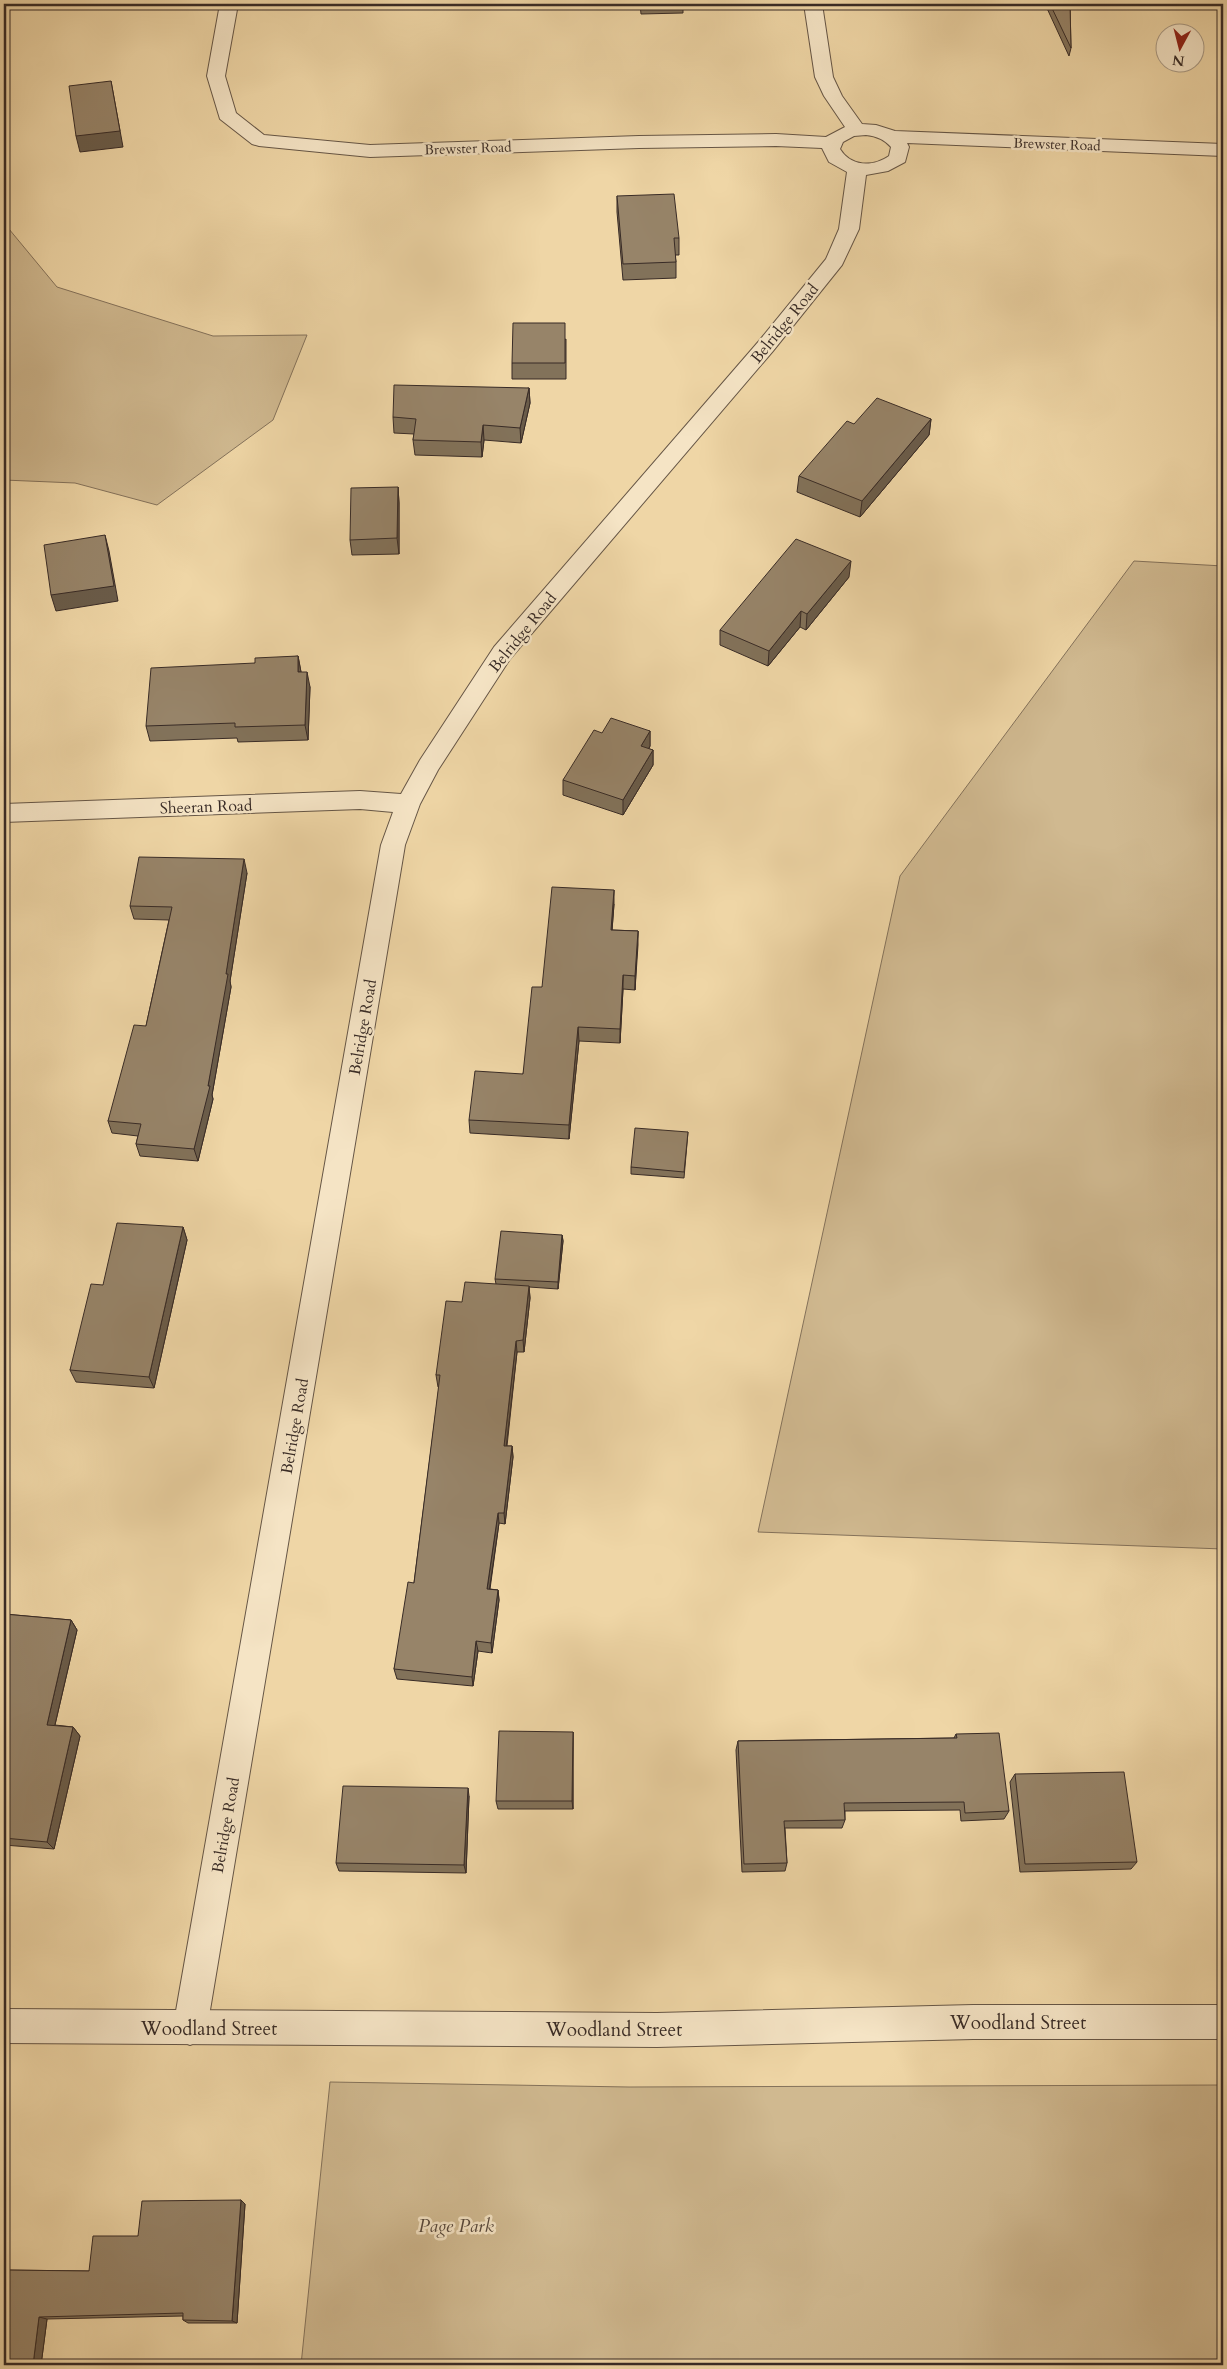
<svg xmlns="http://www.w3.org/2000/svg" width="1227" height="2369" font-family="Cardo,serif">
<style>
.green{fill:#d0b990;stroke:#84725b}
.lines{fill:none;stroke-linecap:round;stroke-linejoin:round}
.minor-casing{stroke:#665646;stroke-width:2}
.tertiary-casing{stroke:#665646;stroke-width:2}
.minor{fill:#f5e4c5;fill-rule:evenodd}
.tertiary{fill:#f5e4c5;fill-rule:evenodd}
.wall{fill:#82725a;stroke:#382b26}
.shaded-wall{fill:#6a5c4a;stroke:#382b26}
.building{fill:#978469;stroke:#382b26}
.labels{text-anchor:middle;stroke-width:5;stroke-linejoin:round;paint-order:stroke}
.far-street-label{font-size:14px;fill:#382b26;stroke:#f5e4c5}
.street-label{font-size:16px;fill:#382b26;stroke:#f5e4c5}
.near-street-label{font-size:19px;fill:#382b26;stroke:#f5e4c5}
.near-park-label{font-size:19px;font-style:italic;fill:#56473b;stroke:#f5e4c5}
</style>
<rect width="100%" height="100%" fill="#efd6a6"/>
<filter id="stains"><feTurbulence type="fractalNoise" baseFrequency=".004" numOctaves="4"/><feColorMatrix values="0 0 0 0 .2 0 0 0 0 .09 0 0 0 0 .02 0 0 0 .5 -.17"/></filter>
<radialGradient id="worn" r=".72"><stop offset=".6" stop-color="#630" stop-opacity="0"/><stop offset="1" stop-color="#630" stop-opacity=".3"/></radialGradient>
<g class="green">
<polygon points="4,223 57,287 213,336 307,335 273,420 157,505 75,483 4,480"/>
<polygon points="1134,561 1223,566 1223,1549 758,1532 900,876"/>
<polygon points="330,2082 629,2087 1223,2085 1223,2365 301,2365"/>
</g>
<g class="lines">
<g class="minor-casing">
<path id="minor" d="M220,4h18l-13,72 11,37 28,22 106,10 269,-9 137,-2 50,3 19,-10 -21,-31 -9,-19 -11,-73h18l11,73 9,19 20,28 14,1 19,6 328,13v12l-316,-13 2,4 -4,15 -17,9 -22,4 -7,54 -17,36 -69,86 -263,308 -72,111 -18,34 -15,41 -198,1183 -5,12 -12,5 -12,-5 -5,-12 208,-1183 12,-33 -33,-3 -356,13v-18l356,-13 41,3 19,-34 74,-113 265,-306 67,-82 13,-30 8,-57 -18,-10 -7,-14 -46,-2 -137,2 -269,9 -111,-11 -7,-2 -32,-25 -13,-43zM866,135c10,1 18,4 25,12l-2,9c-16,11 -38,11 -49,-7l3,-7 11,-6z"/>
</g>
<g class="tertiary-casing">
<polygon id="tertiary" points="973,2005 1223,2005 1223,2039 973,2039 657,2047 4,2043 4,2009 657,2013"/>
</g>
<use href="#minor" class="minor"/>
<use href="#tertiary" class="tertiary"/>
</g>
<g class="wall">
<polygon points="640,4 683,4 683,13 641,14"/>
<polygon points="1045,4 1070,4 1071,48 1069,56"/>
<polygon points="617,196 679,238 679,255 675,255 676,262 676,278 623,280 617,212"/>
<polygon points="566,339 566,379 512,379 512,363"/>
<polygon points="529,388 530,403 521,443 484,440 482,457 415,455 413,440 414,434 394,433 393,417"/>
<polygon points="931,419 929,435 860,517 797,492 799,476 854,424"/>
<polygon points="398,487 399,503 399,554 352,555 350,540"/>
<polygon points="849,577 806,630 800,627 768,666 720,645 720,630"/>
<polygon points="298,656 301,672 310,687 308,740 238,742 237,738 150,741 146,726 255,663"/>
<polygon points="650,731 650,746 649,749 653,750 653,765 623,815 563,795 563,780 602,733"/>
<polygon points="247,873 230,981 231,987 212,1095 213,1099 198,1161 140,1156 136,1144 138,1136 112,1133 108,1121 146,1026 169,920 134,919 130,906"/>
<polygon points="614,904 612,930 638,931 635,990 623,989 620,1043 579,1041 569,1139 470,1133 469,1120 523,1074 542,987"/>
<polygon points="688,1132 684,1178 631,1174 631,1167"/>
<polygon points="183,1227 187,1240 154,1388 76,1382 70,1370 103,1285"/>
<polygon points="562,1235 563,1241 558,1289 529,1287 530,1298 524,1352 517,1352 507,1446 512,1446 513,1457 505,1524 499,1523 490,1589 498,1590 499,1600 492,1653 478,1651 473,1686 397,1679 394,1669 414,1583 439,1387 438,1387 436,1375 462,1302 496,1284 495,1279"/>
<polygon points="4,1614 71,1620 77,1630 55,1725 73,1727 80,1736 54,1849 4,1845"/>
<polygon points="573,1732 573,1809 498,1809 496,1801"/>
<polygon points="956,1734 1009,1811 1004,1819 961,1821 960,1810 845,1811 845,1820 842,1828 785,1828 787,1863 785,1871 742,1872 736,1750 738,1741 954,1738"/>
<polygon points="1015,1774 1137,1862 1131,1869 1020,1872 1010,1782"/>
<polygon points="469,1796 466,1873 339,1871 336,1863"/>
<polygon points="241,2200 245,2204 237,2323 188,2323 183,2320 183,2316 47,2319 41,2365 4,2270 89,2271 138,2236"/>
</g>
<g class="shaded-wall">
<polygon points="111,81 123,147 80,152 76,136"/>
<polygon points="529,388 530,403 521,443 520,428"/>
<polygon points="931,419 929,435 860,517 862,501"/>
<polygon points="483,425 484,440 482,457 481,442"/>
<polygon points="398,487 399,503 399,554 397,538"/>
<polygon points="105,535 109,551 118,601 56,611 51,595"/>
<polygon points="851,561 849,577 806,630 807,614"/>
<polygon points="801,611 800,627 768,666 769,651"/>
<polygon points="298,656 301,672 298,672"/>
<polygon points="307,672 310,687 308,740 305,725"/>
<polygon points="650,731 650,746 641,761 641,746"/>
<polygon points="653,750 653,765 623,815 623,800"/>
<polygon points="244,859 247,873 230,981 231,987 212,1095 213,1099 198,1161 194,1149 208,1086"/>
<polygon points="614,890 614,904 611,944 611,930"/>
<polygon points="638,931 638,945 635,990 635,976"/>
<polygon points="623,975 623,989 620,1043 620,1029"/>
<polygon points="578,1027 579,1041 569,1139 569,1125"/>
<polygon points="183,1227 187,1240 154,1388 149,1377"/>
<polygon points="562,1235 563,1241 558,1289 558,1282"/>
<polygon points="529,1286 530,1298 524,1352 523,1340"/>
<polygon points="516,1341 517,1352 505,1457 504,1446"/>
<polygon points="512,1446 513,1457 505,1524 504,1513"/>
<polygon points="498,1513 499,1523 488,1599 487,1589"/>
<polygon points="498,1590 499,1600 492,1653 491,1643"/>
<polygon points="71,1620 77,1630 53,1733 47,1725"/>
<polygon points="476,1641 478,1651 473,1686 472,1677"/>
<polygon points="73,1727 80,1736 54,1849 47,1842"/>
<polygon points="573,1732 573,1809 572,1801"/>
<polygon points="468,1788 469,1796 466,1873 464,1865"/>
<polygon points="241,2200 245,2204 237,2323 232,2321"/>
<polygon points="39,2317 47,2319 41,2365 33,2365"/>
</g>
<g class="building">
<polygon points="1050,4 1070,4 1071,48"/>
<polygon points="111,81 120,131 76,136 69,86"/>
<polygon points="674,194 679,238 674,238 676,262 623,264 617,196"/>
<polygon points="513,323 565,323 565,363 512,363"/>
<polygon points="394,385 529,388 520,428 483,425 481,442 413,440 416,419 393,417"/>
<polygon points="877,398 931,419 862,501 799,476 847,421 854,424"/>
<polygon points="398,487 397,538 350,540 351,488"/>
<polygon points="105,535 114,586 51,595 44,545"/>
<polygon points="796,539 851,561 807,614 801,611 769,651 720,630"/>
<polygon points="298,656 298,672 307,672 305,725 235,727 235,723 146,726 151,668 255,663 255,658"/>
<polygon points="611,718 650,731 641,746 653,750 623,800 563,780 594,730 602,733"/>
<polygon points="139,857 244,859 226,974 228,974 208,1086 210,1086 194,1149 136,1144 141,1124 108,1121 134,1025 146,1026 172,907 130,906"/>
<polygon points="552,887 614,890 611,930 638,931 635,976 623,975 620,1029 578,1027 569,1125 469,1120 475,1071 523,1074 532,987 542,987"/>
<polygon points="635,1128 688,1132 684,1172 631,1167"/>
<polygon points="117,1223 183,1227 149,1377 70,1370 91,1284 103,1285"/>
<polygon points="501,1231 562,1235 558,1282 495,1279"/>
<polygon points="465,1282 529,1286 523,1340 516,1341 504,1446 512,1446 504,1513 498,1513 487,1589 498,1590 491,1643 476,1641 472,1677 394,1669 408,1582 414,1583 440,1375 436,1375 446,1301 462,1302"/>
<polygon points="4,1614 71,1620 47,1725 73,1727 47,1842 4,1838"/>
<polygon points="499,1731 573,1732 572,1801 496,1801"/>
<polygon points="999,1733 1009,1811 965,1813 964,1802 844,1803 845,1820 784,1821 787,1863 744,1864 738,1741 957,1738 956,1734"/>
<polygon points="1124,1772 1137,1862 1025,1864 1015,1774"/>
<polygon points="343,1786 468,1788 464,1865 336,1863"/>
<polygon points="241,2200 232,2321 183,2320 183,2313 39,2317 33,2365 4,2365 4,2270 89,2271 93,2236 138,2236 142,2201"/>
</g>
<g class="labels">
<g class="far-street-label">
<text transform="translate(1057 144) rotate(2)" y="5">Brewster Road</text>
<text transform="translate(468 148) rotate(-2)" y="5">Brewster Road</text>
</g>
<g class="street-label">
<text transform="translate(784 323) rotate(-51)" y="6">Belridge Road</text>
<text transform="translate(522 632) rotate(-51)" y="6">Belridge Road</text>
<text transform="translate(206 806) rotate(-2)" y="6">Sheeran Road</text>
<text transform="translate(362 1027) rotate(-80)" y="6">Belridge Road</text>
<text transform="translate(294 1426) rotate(-80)" y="6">Belridge Road</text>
<text transform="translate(225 1825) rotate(-80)" y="6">Belridge Road</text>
</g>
<g class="near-street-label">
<text x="1018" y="2029">Woodland Street</text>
<text x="209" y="2035">Woodland Street</text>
<text x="614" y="2036">Woodland Street</text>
</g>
<g class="near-park-label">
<text x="456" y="2232">Page Park</text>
</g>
</g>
<rect width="1227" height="2369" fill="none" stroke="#efd6a6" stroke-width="20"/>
<rect x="5" y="5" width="1217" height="2359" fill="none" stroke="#382b26" stroke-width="2.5"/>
<rect x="10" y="10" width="1207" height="2349" fill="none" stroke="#382b26"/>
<g transform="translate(1180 48) rotate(187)"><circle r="24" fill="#f5e4c5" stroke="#a99a85"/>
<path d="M0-4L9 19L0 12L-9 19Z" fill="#8f2418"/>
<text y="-8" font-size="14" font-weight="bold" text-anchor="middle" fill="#382b26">N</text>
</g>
<rect width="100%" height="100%" filter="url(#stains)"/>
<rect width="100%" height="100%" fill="url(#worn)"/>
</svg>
